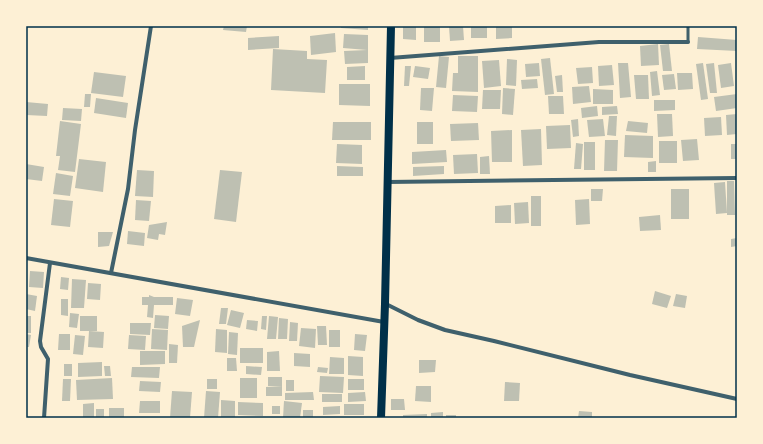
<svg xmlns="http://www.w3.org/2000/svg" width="763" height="444" font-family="'Varela Round',sans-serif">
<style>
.building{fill:#bec0b2}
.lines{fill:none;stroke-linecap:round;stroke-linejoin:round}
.service{stroke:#3f606c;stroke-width:3}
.minor{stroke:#3f606c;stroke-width:4}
.secondary{stroke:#003049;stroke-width:8}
.neatline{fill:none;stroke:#003049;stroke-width:1.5}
</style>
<rect width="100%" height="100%" fill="#fdf0d5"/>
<g class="building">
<polygon points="224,26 247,26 246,32 223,30"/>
<polygon points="341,26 368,26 368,30 341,28"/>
<polygon points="403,26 416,26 416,40 403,39"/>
<rect x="424" y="26" width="16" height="16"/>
<polygon points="449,26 463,26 464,40 450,41"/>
<rect x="471" y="26" width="16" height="12"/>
<polygon points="496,26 512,26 512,38 496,39"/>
<polygon points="335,33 336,52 311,55 310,36"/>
<polygon points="344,34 368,35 368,63 345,64 344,51 367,50 343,48"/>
<polygon points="279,36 279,48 248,50 248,38"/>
<polygon points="698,37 737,40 737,51 697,49"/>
<polygon points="658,44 659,65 641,66 640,46"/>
<polygon points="669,44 672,71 663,71 660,45"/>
<polygon points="273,49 307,51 307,59 327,60 325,93 271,90"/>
<polygon points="439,56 449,57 446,88 436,87"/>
<polygon points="458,56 478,56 478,92 452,91 453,73 458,73"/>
<polygon points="550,58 554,94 545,95 541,59"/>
<polygon points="507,59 517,60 516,86 506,85"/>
<polygon points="499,60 501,86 484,88 482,61"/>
<polygon points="539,63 540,76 526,77 525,64"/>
<polygon points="618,63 628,63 631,97 620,98"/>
<polygon points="703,63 708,99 701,100 696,64"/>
<polygon points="714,63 717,93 710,93 706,64"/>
<polygon points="731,63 734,86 721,88 718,65"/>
<polygon points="612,65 614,85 599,86 598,66"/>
<polygon points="365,66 365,80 347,80 347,67"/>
<polygon points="405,66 411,66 409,86 404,86"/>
<polygon points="415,66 430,68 428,79 413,77"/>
<polygon points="592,67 593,83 578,84 576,68"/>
<polygon points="657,71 660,95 652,96 650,72"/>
<polygon points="94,72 126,76 123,97 91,93"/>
<polygon points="677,73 692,73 693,89 678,90"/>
<polygon points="674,74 676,89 664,90 662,75"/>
<polygon points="562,75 563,92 557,92 555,76"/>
<polygon points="634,75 648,75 649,99 636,99"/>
<polygon points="537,79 538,88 522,89 521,80"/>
<polygon points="339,84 370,84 370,106 339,105"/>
<polygon points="589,86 591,102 573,104 572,87"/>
<polygon points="421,88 434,88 432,111 420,110"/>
<polygon points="503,88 515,89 513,115 502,114"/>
<polygon points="593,89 613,90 613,104 593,104"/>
<polygon points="483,90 501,90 500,109 482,109"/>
<polygon points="85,94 91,94 90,107 84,107"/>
<polygon points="737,94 737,108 716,111 714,97"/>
<polygon points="453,95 478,96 477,112 452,111"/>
<polygon points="548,96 563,96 564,114 549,114"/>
<polygon points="96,98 128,103 126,118 94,113"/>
<polygon points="654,100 675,100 675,110 654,111"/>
<polygon points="26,102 48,104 47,116 26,115"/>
<polygon points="597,106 598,116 582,118 581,108"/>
<polygon points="617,106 618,114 602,115 602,107"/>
<polygon points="63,108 82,109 81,121 62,120"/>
<polygon points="657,114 672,114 673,136 658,137"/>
<polygon points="737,114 737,134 727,135 726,115"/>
<polygon points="609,116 617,116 616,136 607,135"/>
<polygon points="721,117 722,135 705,136 704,118"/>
<polygon points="578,119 579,136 573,137 571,120"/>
<polygon points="603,119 605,136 589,137 587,120"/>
<polygon points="60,121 81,124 75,172 58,170 60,156 56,156"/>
<polygon points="628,121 648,123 647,133 626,131"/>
<polygon points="333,122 371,122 371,140 332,140"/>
<rect x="417" y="122" width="16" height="22"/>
<polygon points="478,123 479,140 451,141 450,124"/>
<polygon points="570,125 571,148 547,149 546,126"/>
<polygon points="541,129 542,165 523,166 521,130"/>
<polygon points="512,130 512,162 492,162 491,131"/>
<polygon points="625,135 653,136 653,158 624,157"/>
<polygon points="697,139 699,160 683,161 681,140"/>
<polygon points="605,140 618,140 617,171 604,171"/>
<rect x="659" y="141" width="18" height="22"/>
<rect x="584" y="142" width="11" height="28"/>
<polygon points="576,143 583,144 581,169 574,169"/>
<polygon points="337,144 362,145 362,164 336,163"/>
<rect x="731" y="144" width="6" height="15"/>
<polygon points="446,150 447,162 412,164 412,152"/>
<polygon points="477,154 478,173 454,174 453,155"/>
<polygon points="489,156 490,174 480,174 480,157"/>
<polygon points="79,159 106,162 103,192 75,188"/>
<polygon points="656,161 656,172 648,172 648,162"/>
<polygon points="26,164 44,167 42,181 26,179"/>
<polygon points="337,166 363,167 363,176 337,176"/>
<polygon points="444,166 444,174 413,176 413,167"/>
<polygon points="137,170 154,171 153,197 135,196"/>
<polygon points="220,170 242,172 236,222 214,219"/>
<polygon points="56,173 73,176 70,196 53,194"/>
<polygon points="727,181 734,181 735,215 727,215"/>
<polygon points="725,182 727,213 716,214 714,183"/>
<polygon points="591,189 603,189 602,201 591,201"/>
<rect x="671" y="189" width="18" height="30"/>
<rect x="531" y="196" width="10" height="30"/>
<polygon points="54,199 73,201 70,227 51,225"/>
<polygon points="589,199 590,224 576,225 575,200"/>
<polygon points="136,200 151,201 149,221 135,220"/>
<polygon points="528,202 529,223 515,224 514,203"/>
<polygon points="511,205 511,223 495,223 495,206"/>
<polygon points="660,215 661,230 640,231 639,217"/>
<polygon points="167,222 165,235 159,234 158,240 147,238 149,225"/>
<polygon points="128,231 145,233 144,246 127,244"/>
<polygon points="98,232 113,232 109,246 98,247"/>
<polygon points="737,238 737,246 731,247 731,239"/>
<polygon points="30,271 44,272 43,288 29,287"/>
<polygon points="61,277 69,278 68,290 60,289"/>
<polygon points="72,279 86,280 84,308 71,308"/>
<polygon points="88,283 101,284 100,300 87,299"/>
<polygon points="655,291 671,296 667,308 652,304"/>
<polygon points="26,294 37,296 35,311 26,309"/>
<polygon points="676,294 687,296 685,308 673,306"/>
<polygon points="149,295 154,297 173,297 173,305 154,305 153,318 147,317 148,305 142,305 142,297 149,297"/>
<polygon points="177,298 193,300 190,316 175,314"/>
<polygon points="61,299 68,299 68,316 61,315"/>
<polygon points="221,308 228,308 226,324 219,324"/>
<polygon points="231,310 244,313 240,328 227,325"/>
<polygon points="70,313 79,314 77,328 69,327"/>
<polygon points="155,315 169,316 168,329 154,328"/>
<rect x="26" y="316" width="5" height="17"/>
<rect x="80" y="316" width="17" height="15"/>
<polygon points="262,316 267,316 266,330 261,329"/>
<polygon points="269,316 278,317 276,339 267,339"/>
<polygon points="279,318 288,319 287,339 278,339"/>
<polygon points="200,320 194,347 183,347 182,326"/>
<polygon points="247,320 258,321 257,331 246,329"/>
<polygon points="290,322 298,323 297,341 289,341"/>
<polygon points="130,323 151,323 150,335 130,334"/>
<polygon points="317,326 326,326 327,345 318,345"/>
<polygon points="301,328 316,329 315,348 299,346"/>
<polygon points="152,329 168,330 167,350 151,349"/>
<polygon points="216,329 227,330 227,353 215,352"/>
<rect x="329" y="330" width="11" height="17"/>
<polygon points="89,331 104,332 103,348 88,347"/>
<polygon points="229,332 238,333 237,355 228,354"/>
<polygon points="26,334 31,335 29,347 26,347"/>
<polygon points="59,334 70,334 70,350 58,350"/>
<polygon points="355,334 367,335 365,351 354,350"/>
<polygon points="75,335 85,336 83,355 73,354"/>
<polygon points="129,335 146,336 145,350 128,349"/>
<polygon points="169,344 178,345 177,363 169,363"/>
<rect x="240" y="348" width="23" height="15"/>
<polygon points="140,351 165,351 165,364 140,365"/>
<polygon points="279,351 280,371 267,371 267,352"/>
<polygon points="294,353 310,354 310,367 294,366"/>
<polygon points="348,356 363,357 363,376 348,375"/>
<polygon points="330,357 344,358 344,374 329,374"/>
<polygon points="227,358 236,358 237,371 227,371"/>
<polygon points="419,360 436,360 435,372 419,373"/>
<polygon points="102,362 102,376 78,377 78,363"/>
<rect x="64" y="364" width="8" height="12"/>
<polygon points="104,366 110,366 111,376 105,376"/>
<polygon points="246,366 262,367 261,375 246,374"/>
<polygon points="132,367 160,367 159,378 131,377"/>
<polygon points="318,367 328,368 327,373 317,372"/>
<polygon points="320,376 344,377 343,393 319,392"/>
<rect x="268" y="377" width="14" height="9"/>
<polygon points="112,378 113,399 77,400 76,380"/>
<rect x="240" y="378" width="17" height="20"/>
<polygon points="63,379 71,379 70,401 62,401"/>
<rect x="207" y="379" width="10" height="10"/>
<rect x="348" y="379" width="16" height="11"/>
<rect x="286" y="380" width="8" height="11"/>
<polygon points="140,381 161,382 160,392 139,391"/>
<polygon points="505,382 520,383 519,401 504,401"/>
<polygon points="282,386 282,396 266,396 266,387"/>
<polygon points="416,386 431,386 431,402 415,401"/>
<polygon points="172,391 192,392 190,418 170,418"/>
<polygon points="206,391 220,392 218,418 204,418"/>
<polygon points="313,392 314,400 285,400 285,393"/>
<polygon points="365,392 366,401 348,402 348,393"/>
<rect x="322" y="394" width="20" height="8"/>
<polygon points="391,399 404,399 405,410 391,410"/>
<polygon points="221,400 235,401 235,418 221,418"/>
<polygon points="140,401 160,401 160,413 139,413"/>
<polygon points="284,401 302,403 300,418 283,418"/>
<polygon points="238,402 263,403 263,416 238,415"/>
<polygon points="94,403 94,418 83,418 83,404"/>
<rect x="344" y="404" width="20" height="11"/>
<rect x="272" y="406" width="8" height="8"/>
<polygon points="340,406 340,414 323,415 323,407"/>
<rect x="109" y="408" width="15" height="10"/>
<rect x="96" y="409" width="8" height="9"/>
<rect x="303" y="410" width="10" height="8"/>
<polygon points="579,411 592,412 592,418 578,418"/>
<polygon points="443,412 443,418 431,418 431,413"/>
<polygon points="427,414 427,418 403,418 403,415"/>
<rect x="446" y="415" width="10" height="3"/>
</g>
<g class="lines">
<polyline class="service" points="688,26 688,42"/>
<g class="minor">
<polyline points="390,58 599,42 688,42"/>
<polyline points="387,182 737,178"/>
<polyline points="26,258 384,322"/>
<polyline points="111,273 128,189 135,130 151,26"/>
<polyline points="386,304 418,320 445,330 494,341 630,375 737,399"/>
<polyline points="44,418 48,359 41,347 40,341 50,263"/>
</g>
<polyline class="secondary" points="381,418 385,304 391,26"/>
</g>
<rect width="763" height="444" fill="none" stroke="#fdf0d5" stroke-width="54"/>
<rect x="27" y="27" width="709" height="390" class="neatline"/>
</svg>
